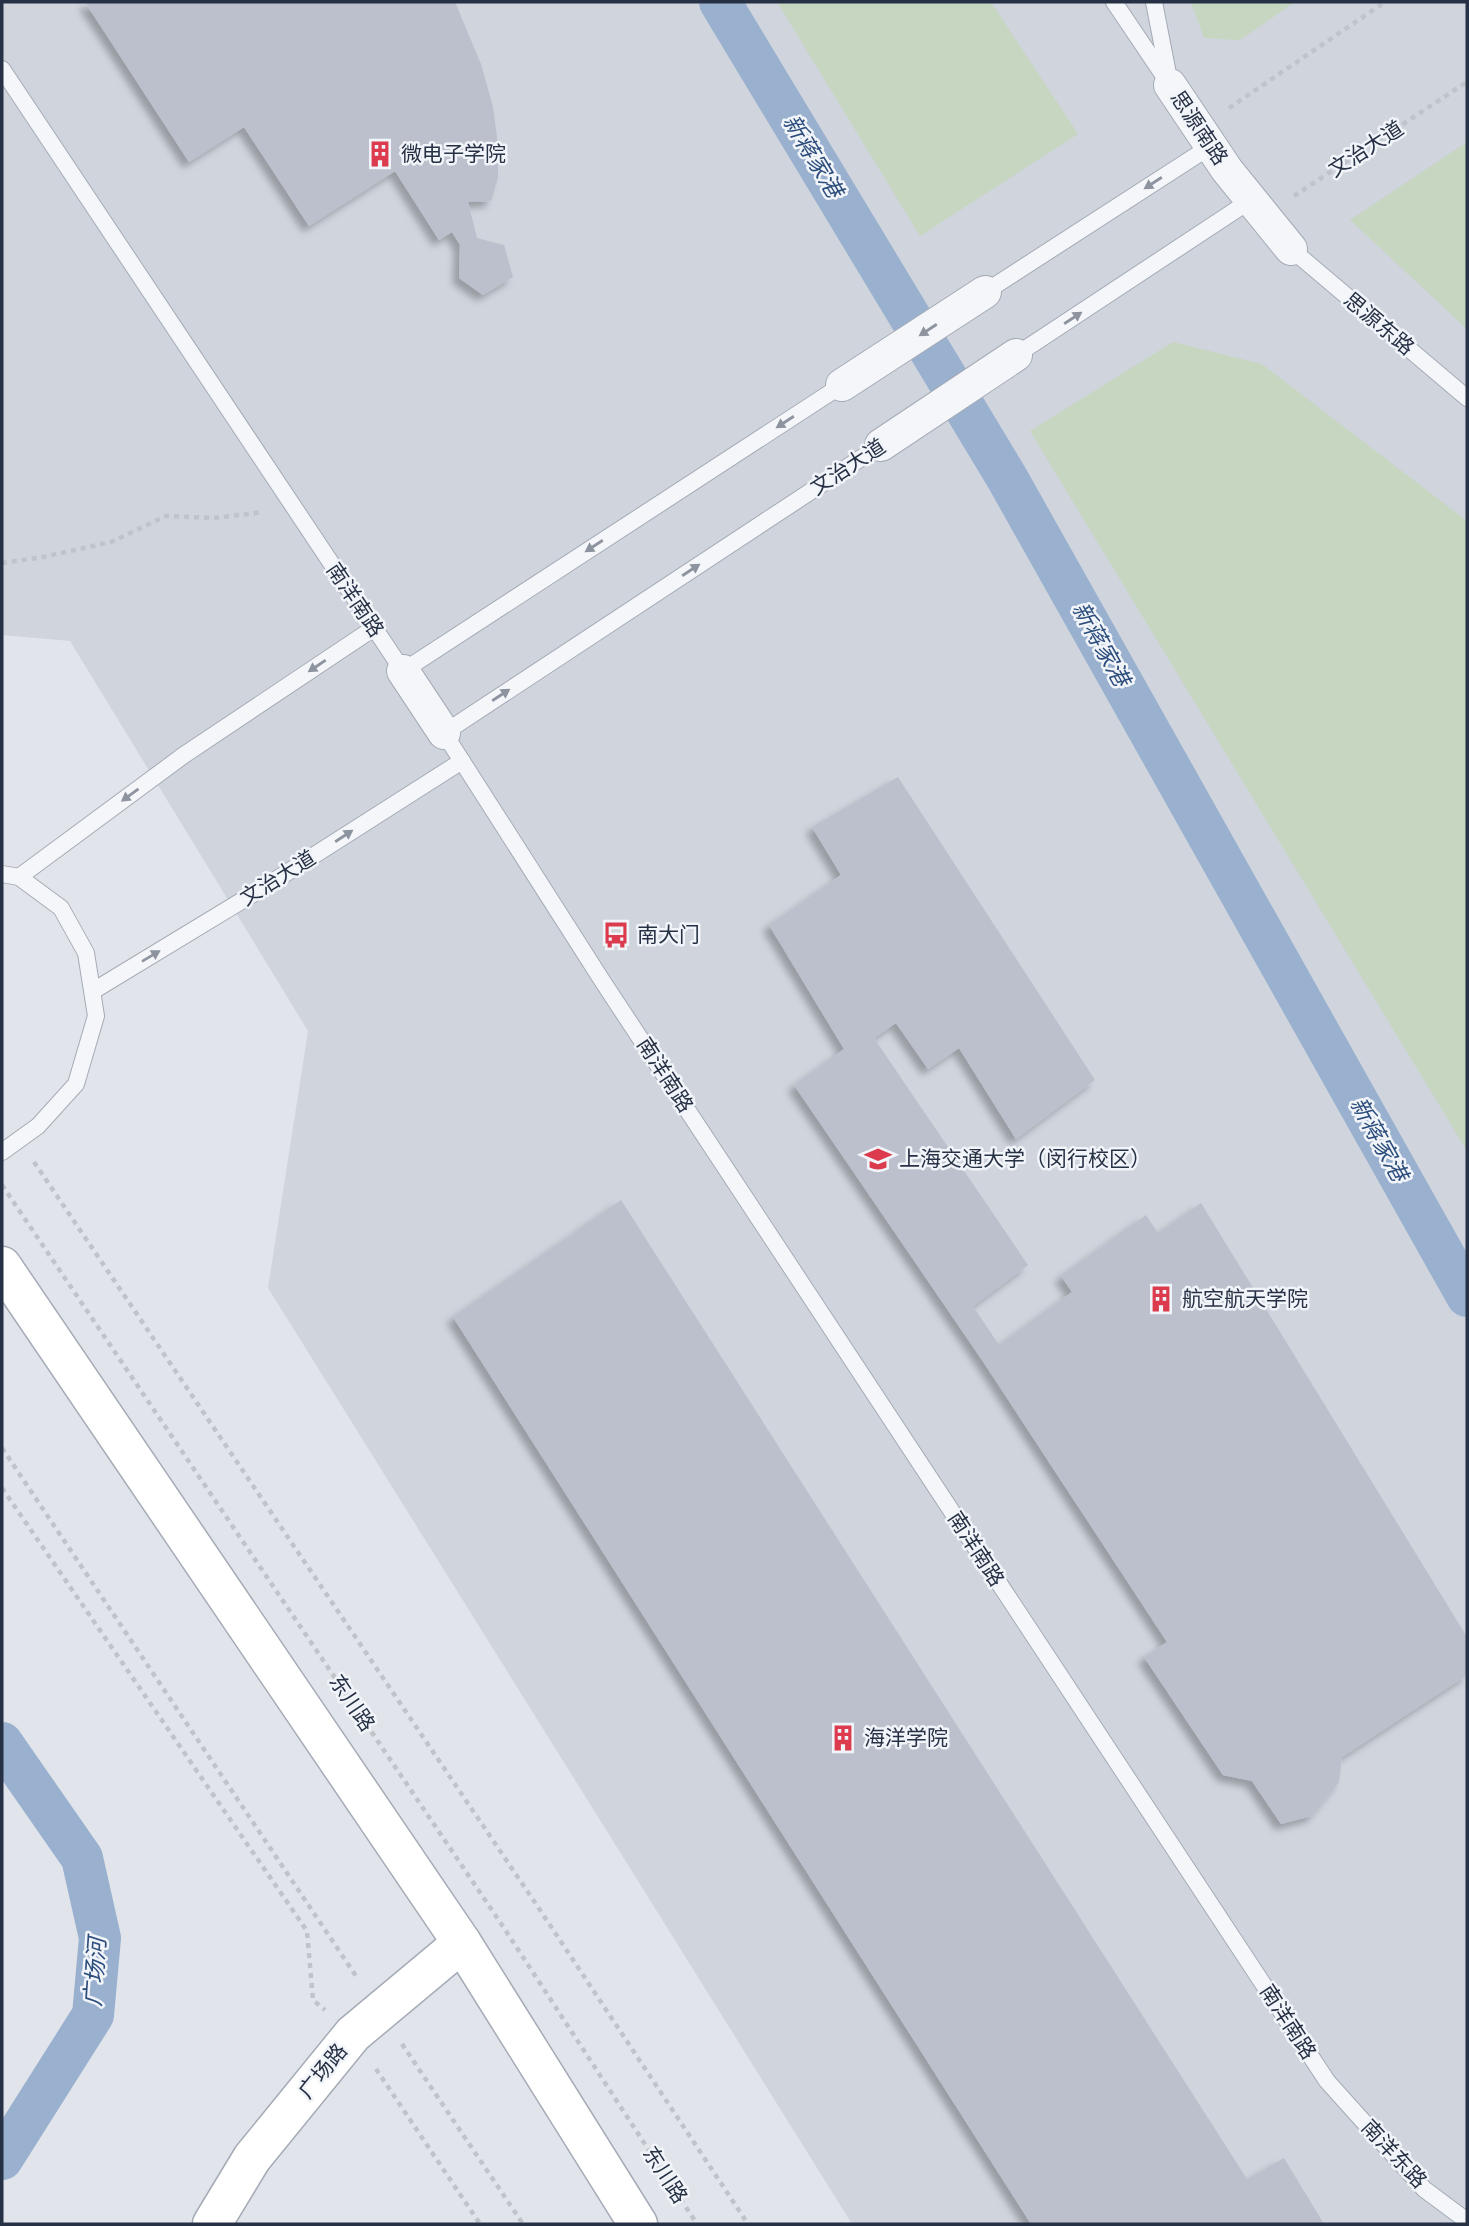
<svg xmlns="http://www.w3.org/2000/svg" width="1469" height="2226" font-family="'Work Sans','Noto Sans SC',sans-serif">
<style>
.built{fill:#cfd4dd}
.green{fill:#c6d6c1}
.lines{fill:none;stroke-linecap:round;stroke-linejoin:round}
.canal{stroke:#99b1cf;stroke-width:42}
.building{fill:#bbc0cc;filter:url(#shadow)}
.lane-casing{stroke:#a5abb6;stroke-width:18}
.street-casing{stroke:#a5abb6;stroke-width:34}
.secondary-casing{stroke:#a5abb6;stroke-width:41}
.path{stroke:#bfc3ca;stroke-width:4.5;stroke-dasharray:5 5;stroke-linecap:butt}
.lane{stroke:#f4f6f9;stroke-width:16}
.street{stroke:#f4f6f9;stroke-width:32}
.secondary{stroke:#fff;stroke-width:38}
.oneway{fill:#8e949f}
.labels{text-anchor:middle;stroke-width:5;stroke-linejoin:round;paint-order:stroke}
.street-label{font-size:21px;fill:#273145;stroke:#f1f4f8}
.poi-label{font-size:21px;fill:#273145;stroke:#f1f4f8;text-anchor:start}
.water-label{font-size:23px;font-style:italic;fill:#2d4e7d;stroke:#f1f4f8}
</style>
<defs>
<filter id="shadow"><feDropShadow dx="-6" dy="6" stdDeviation="3.5" flood-color="#0004"/></filter>
</defs>
<rect width="100%" height="100%" fill="#e1e5eb"/>
<polygon class="built" points="2,2 1467,2 1467,2224 852,2224 268,1288 308,1031 70,641 2,635"/>
<g class="green">
<polygon points="777,2 991,2 1078,134 920,236"/>
<polygon points="1191,2 1295,2 1240,40 1204,38"/>
<polygon points="1467,142 1467,329 1350,220"/>
<polygon points="1173,342 1262,364 1467,521 1467,1151 1030,431"/>
</g>
<g class="lines">
<g class="canal">
<polyline points="720,2 1007,478 1467,1296"/>
<polyline points="2,1743 82,1858 100,1938 93,2015 2,2159"/>
</g>
</g>
<g class="building">
<polygon points="85,2 455,2 481,64 493,107 498,145 498,178 491,201 468,202 477,238 504,245 513,277 483,295 459,278 460,245 452,232 439,240 395,171 309,226 244,127 189,162"/>
<polygon points="898,777 1095,1080 1016,1139 959,1048 928,1069 896,1023 874,1038 1028,1265 973,1306 999,1345 1072,1292 1061,1276 1146,1215 1158,1233 1201,1203 1467,1637 1467,1675 1342,1757 1339,1782 1312,1816 1281,1824 1252,1781 1223,1775 1144,1657 1167,1642 984,1363 794,1085 844,1049 769,925 841,875 812,827"/>
<polygon points="621,1200 1247,2179 1284,2158 1324,2224 1031,2224 453,1317"/>
</g>
<g class="lines">
<g class="lane-casing">
<g id="lane">
<polyline points="1114,2 1170,85"/>
<polyline points="1154,2 1169,79"/>
<polyline points="2,69 403,671 842,385"/>
<polyline points="1291,249 1467,398"/>
<polyline points="985,292 1211,146"/>
<polyline points="1016,355 1251,200"/>
<polyline points="881,445 444,733 603,982 1327,2081 1424,2189 1467,2221"/>
<polyline points="2,874 19,877 61,908 86,953 96,1016 76,1084 38,1126 2,1152"/>
<polyline points="19,877 184,755 374,628"/>
<polyline points="93,991 266,886 462,761"/>
</g>
</g>
<g class="street-casing">
<g id="street">
<polyline points="1170,85 1227,170 1291,249"/>
<polyline points="842,385 985,292"/>
<polyline points="881,445 1016,355"/>
<polyline points="403,671 444,733"/>
</g>
</g>
<g class="secondary-casing">
<g id="secondary">
<polyline points="2,1266 462,1943 638,2224"/>
<polyline points="212,2224 252,2158 353,2034 462,1943"/>
</g>
</g>
<g class="path">
<polyline points="1229,108 1385,2"/>
<polyline points="1294,196 1467,82"/>
<polyline points="2,563 43,557 111,542 166,516 215,518 263,512"/>
<polyline points="34,1162 536,1904 748,2224"/>
<polyline points="2,1185 504,1928 697,2224"/>
<polyline points="2,1448 358,1979"/>
<polyline points="2,1488 307,1931 313,2000 325,2010"/>
<polyline points="402,2044 523,2224"/>
<polyline points="376,2069 480,2224"/>
</g>
<use href="#lane" class="lane"/>
<use href="#street" class="street"/>
<use href="#secondary" class="secondary"/>
</g>
<defs><path id="oneway-solid" d="M-6-.8H1V-3.2L6.5 0L1 3.2V.8H-6Z" transform="scale(1.75)"/></defs>
<g class="oneway">
<use href="#oneway-solid" transform="translate(1153 183) rotate(147)"/>
<use href="#oneway-solid" transform="translate(1073 318) rotate(-33)"/>
<use href="#oneway-solid" transform="translate(928 330) rotate(147)"/>
<use href="#oneway-solid" transform="translate(785 422) rotate(147)"/>
<use href="#oneway-solid" transform="translate(594 546) rotate(147)"/>
<use href="#oneway-solid" transform="translate(691 570) rotate(-33)"/>
<use href="#oneway-solid" transform="translate(317 666) rotate(146)"/>
<use href="#oneway-solid" transform="translate(501 695) rotate(-33)"/>
<use href="#oneway-solid" transform="translate(130 795) rotate(144)"/>
<use href="#oneway-solid" transform="translate(344 836) rotate(-33)"/>
<use href="#oneway-solid" transform="translate(151 956) rotate(-31)"/>
</g>
<defs>
<g id="building-bare" transform="scale(2.1)"><path d="M-4-6H4V6H1V3H-1V6H-4ZM-2.5-4.3h1.7v1.8h-1.7ZM.8-4.3h1.7v1.8H.8ZM-2.5-1h1.7V.8h-1.7ZM.8-1h1.7V.8H.8Z" fill="#dc3a4d" stroke="#f1f4f8" stroke-width="2.5" paint-order="stroke"/></g>
<g id="bus-bare" transform="scale(2.1)"><path d="M-5-6H5V4H4V6H2V4H-2V6H-4V4H-5ZM-3.5-4V0h7V-4ZM-3.5 1.2v1.5H-2V1.2ZM2 1.2v1.5H3.5V1.2Z" fill="#dc3a4d" stroke="#f1f4f8" stroke-width="2.5" paint-order="stroke"/></g>
<g id="university-bare" transform="scale(2.1)"><path d="M0-5L7-2L0 1L-7-2ZM-4 1L0 2.5L4 1V4Q0 6-4 4Z" fill="#dc3a4d" stroke="#f1f4f8" stroke-width="2.5" paint-order="stroke"/></g>
</defs>
<g fill-rule="evenodd">
<use href="#building-bare" x="380" y="154"/>
<use href="#bus-bare" x="616" y="935"/>
<use href="#university-bare" x="878" y="1159"/>
<use href="#building-bare" x="1161" y="1299"/>
<use href="#building-bare" x="843" y="1738"/>
</g>
<g class="labels">
<g class="street-label">
<text transform="translate(1199 128) rotate(56)" y="7">思源南路</text>
<text transform="translate(1366 149) rotate(-33)" y="7">文治大道</text>
<text transform="translate(1379 324) rotate(40)" y="7">思源东路</text>
<text transform="translate(848 467) rotate(-33)" y="7">文治大道</text>
<text transform="translate(355 600) rotate(56)" y="7">南洋南路</text>
<text transform="translate(278 878) rotate(-32)" y="7">文治大道</text>
<text transform="translate(665 1075) rotate(57)" y="7">南洋南路</text>
<text transform="translate(976 1549) rotate(57)" y="7">南洋南路</text>
<text transform="translate(352 1703) rotate(56)" y="7">东川路</text>
<text transform="translate(1288 2022) rotate(57)" y="7">南洋南路</text>
<text transform="translate(323 2071) rotate(-51)" y="7">广场路</text>
<text transform="translate(1394 2154) rotate(47)" y="7">南洋东路</text>
<text transform="translate(665 2175) rotate(57)" y="7">东川路</text>
</g>
<g class="poi-label">
<text x="401" y="161">微电子学院</text>
<text x="637" y="942">南大门</text>
<text x="899" y="1166">上海交通大学（闵行校区）</text>
<text x="1182" y="1306">航空航天学院</text>
<text x="864" y="1745">海洋学院</text>
</g>
<g class="water-label">
<text transform="translate(813 156) rotate(59)" y="8">新蒋家港</text>
<text transform="translate(1101 644) rotate(61)" y="8">新蒋家港</text>
<text transform="translate(1379 1139) rotate(61)" y="8">新蒋家港</text>
<text transform="translate(95 1972) rotate(-86)" y="8">广场河</text>
</g>
</g>
<rect width="1469" height="2226" fill="none" stroke="#273145" stroke-width="7"/>
</svg>
